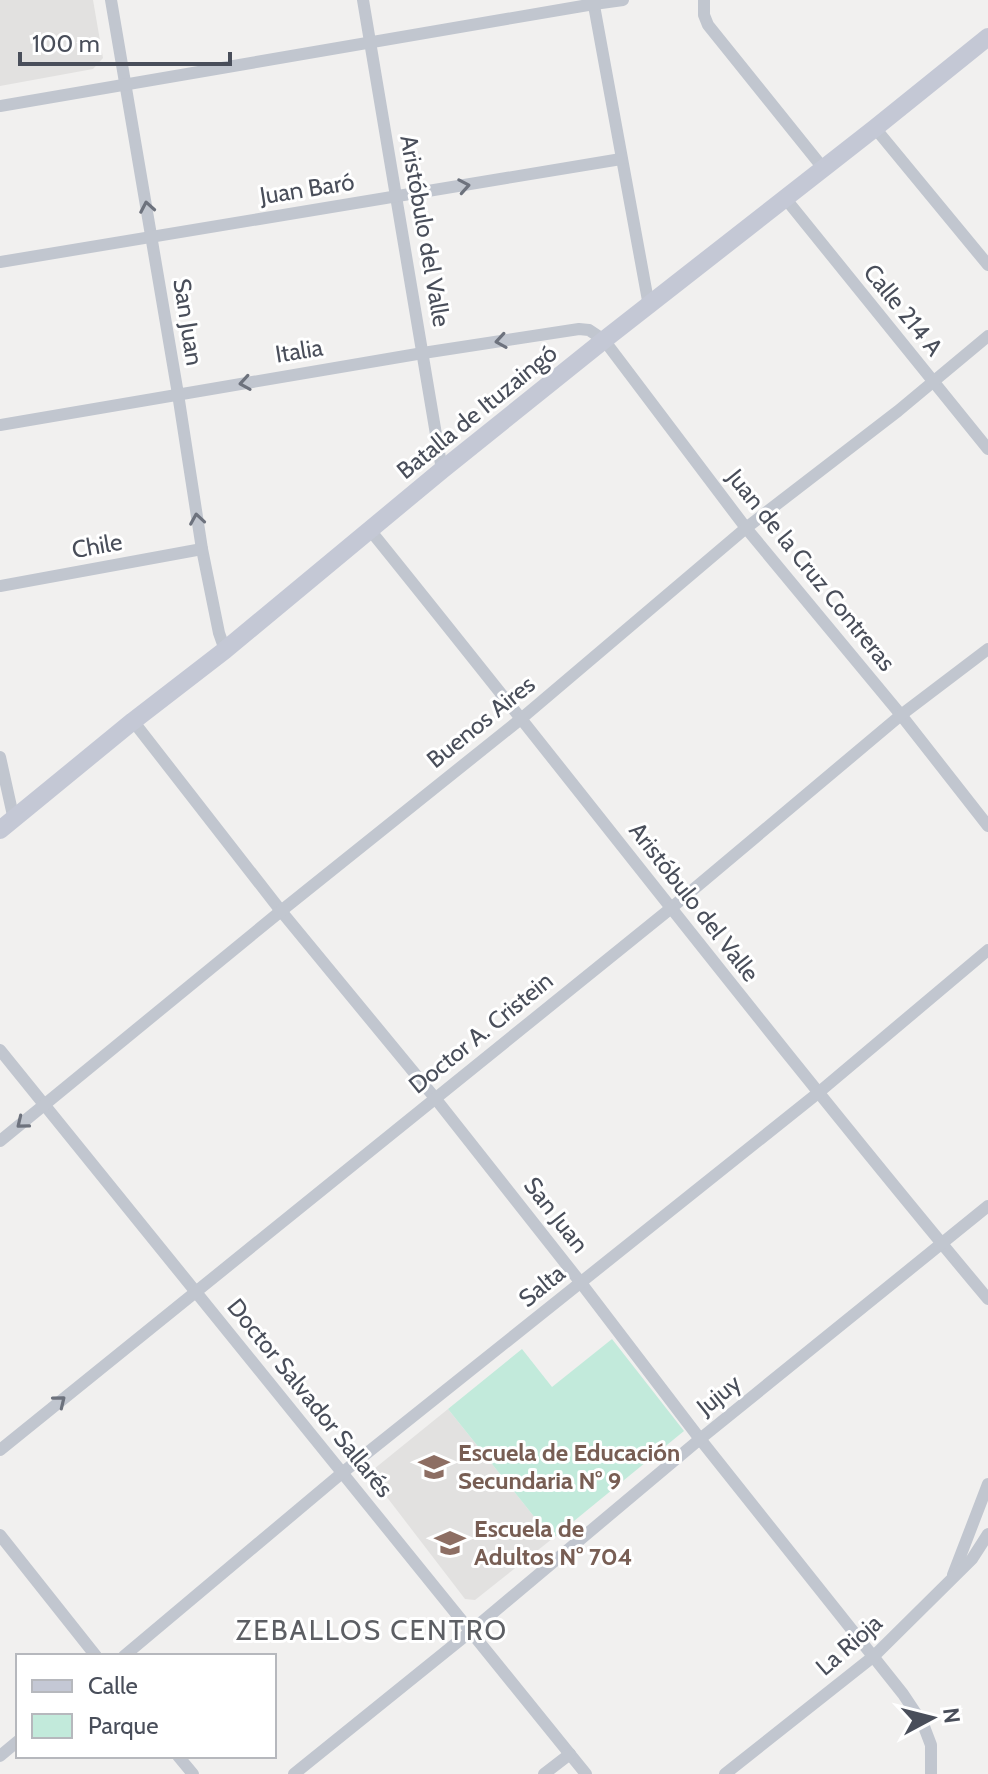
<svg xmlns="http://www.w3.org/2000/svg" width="988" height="1774" font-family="Cabin,sans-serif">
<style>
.education{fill:#e2e1e0}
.green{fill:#c2eadb}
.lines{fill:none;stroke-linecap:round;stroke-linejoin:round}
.minor{stroke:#c1c6cf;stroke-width:12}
.secondary{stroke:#c4c8d5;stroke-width:18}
.oneway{stroke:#6d727d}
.labels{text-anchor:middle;stroke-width:6;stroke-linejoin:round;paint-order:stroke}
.street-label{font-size:24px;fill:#494e5a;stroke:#fff}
.education-label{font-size:24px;font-weight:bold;fill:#785e54;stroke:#fff;text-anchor:start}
.quarter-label{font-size:28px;letter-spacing:2px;fill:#5c5e63;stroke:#fff}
</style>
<rect width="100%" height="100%" fill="#f1f0ef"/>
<g class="education">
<polygon points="0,0 93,0 103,58 93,69 0,86"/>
<polygon points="448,1409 552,1539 475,1600 465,1599 373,1479 374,1469"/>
</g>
<polygon class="green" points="612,1339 684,1431 552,1539 448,1409 522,1349 552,1387"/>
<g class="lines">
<g class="minor">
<polyline points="111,0 178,394 202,549 219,633 225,650"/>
<polyline points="363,0 442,470"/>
<polyline points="593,0 649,306"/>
<polyline points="704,0 704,15 708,25 823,168"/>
<polyline points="0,106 594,4 623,0"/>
<polyline points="875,128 988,265"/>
<polyline points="785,198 988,449"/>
<polyline points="0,262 621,159"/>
<polyline points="0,425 423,353 579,329 589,330 604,340 746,528 901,715 988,826"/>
<path d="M370,530c207,256 407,517 618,769"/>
<polyline points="0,586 202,549"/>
<polyline points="133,721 281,911 435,1098 581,1283 700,1439 903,1694 923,1724 931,1745 931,1774"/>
<polyline points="0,757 14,820"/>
<polyline points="0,1050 586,1774"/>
<polyline points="0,1141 281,911 522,718 746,528 898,411 988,336"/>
<polyline points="0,1450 670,909 901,715 988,649"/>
<polyline points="0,1535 96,1656"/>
<polyline points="953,1575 988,1484"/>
<polyline points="124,1656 342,1473 818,1093 988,950"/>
<polyline points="0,1756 18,1741"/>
<polyline points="178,1756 193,1774"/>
<polyline points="294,1774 470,1632 700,1439 988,1206"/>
<polyline points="544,1774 570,1754"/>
<polyline points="725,1774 874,1656 972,1559 988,1534"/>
</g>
<polyline class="secondary" points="0,830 133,721 225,650 442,470 604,340 875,128 988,37"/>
</g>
<defs><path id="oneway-chevron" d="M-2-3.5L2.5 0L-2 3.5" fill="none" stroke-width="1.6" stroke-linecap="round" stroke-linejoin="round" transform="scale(2)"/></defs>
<g class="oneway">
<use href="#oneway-chevron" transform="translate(464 186) rotate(-10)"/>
<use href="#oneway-chevron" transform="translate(147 207) rotate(-100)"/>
<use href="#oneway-chevron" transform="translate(501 341) rotate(171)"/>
<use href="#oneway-chevron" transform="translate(245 383) rotate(171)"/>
<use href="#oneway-chevron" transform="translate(197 519) rotate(-99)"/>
<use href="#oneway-chevron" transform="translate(22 1123) rotate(141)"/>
<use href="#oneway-chevron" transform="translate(60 1401) rotate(-39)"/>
</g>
<defs>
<g id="school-bare" transform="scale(2.4)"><path d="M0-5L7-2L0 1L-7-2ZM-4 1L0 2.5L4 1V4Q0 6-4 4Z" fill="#8d6e63" stroke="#fff" stroke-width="2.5" paint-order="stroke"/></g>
</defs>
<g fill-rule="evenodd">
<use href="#school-bare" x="434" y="1467"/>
<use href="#school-bare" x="450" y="1543"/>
</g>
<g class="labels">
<g class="street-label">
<text transform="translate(307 189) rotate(-9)" y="8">Juan Baró</text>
<text transform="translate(425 231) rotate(80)" y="8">Aristóbulo del Valle</text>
<text transform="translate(903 310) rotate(51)" y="8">Calle 214 A</text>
<text transform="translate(188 322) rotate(81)" y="8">San Juan</text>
<text transform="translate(299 351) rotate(-9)" y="8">Italia</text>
<text transform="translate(477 412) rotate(-39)" y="8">Batalla de Ituzaingó</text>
<text transform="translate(97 546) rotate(-10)" y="8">Chile</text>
<text transform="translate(811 570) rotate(51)" y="8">Juan de la Cruz Contreras</text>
<text transform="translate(481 722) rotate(-39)" y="8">Buenos Aires</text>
<text transform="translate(694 902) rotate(52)" y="8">Aristóbulo del Valle</text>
<text transform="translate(481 1033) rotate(-39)" y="8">Doctor A. Cristein</text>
<text transform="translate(556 1215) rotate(52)" y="8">San Juan</text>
<text transform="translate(542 1286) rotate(-39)" y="8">Salta</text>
<text transform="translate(719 1395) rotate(-39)" y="8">Jujuy</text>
<text transform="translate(310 1398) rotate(51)" y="8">Doctor Salvador Sallarés</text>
<text transform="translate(849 1645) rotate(-41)" y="8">La Rioja</text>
</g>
<g class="education-label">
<text x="458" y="1461">Escuela de Educación<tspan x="458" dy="28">Secundaria N° 9</tspan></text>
<text x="474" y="1537">Escuela de<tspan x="474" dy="28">Adultos N° 704</tspan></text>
</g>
<g class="quarter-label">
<text x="372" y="1640">ZEBALLOS CENTRO</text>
</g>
</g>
<rect x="16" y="1654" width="260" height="104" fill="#ffffff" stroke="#b6b8bd" stroke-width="2"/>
<rect x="32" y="1680" width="40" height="12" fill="#c4c8d5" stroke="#b6b8bd" stroke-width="2"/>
<text x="88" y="1694" font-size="24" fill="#494e5a">Calle</text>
<rect x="32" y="1714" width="40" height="24" fill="#c2eadb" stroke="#b6b8bd" stroke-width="2"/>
<text x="88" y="1734" font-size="24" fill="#494e5a">Parque</text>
<g transform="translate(932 1718) rotate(83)" stroke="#ffffff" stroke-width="6" paint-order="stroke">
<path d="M0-6L14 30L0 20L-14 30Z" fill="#494e5a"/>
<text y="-12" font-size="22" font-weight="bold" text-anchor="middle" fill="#494e5a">N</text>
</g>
<path d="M20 52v12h210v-12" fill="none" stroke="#494e5a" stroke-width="4"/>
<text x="32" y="52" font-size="24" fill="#494e5a" stroke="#ffffff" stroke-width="6" paint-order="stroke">100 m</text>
</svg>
